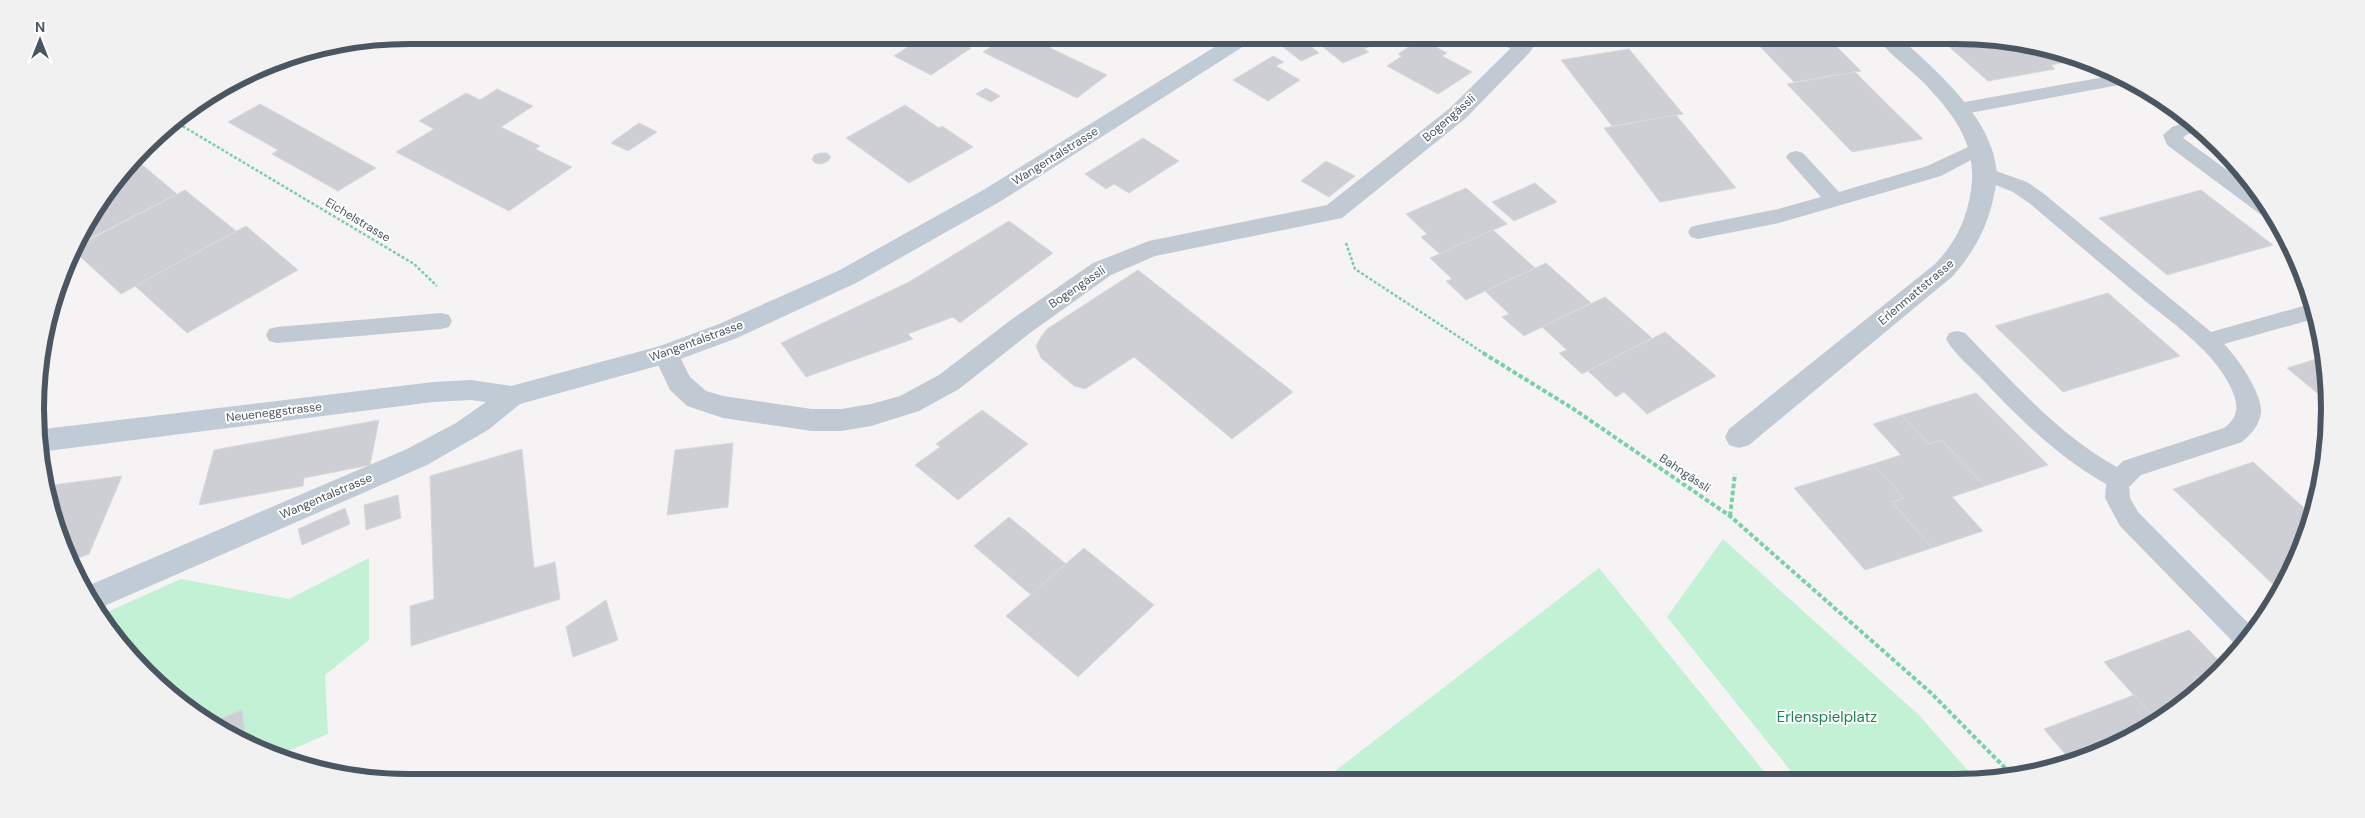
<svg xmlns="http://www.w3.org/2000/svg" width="2365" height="818" font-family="'DM Sans',sans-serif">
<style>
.green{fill:#c3f1d5}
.building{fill:#cdcfd5;stroke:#d7d9de}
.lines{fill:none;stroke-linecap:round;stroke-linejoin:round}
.path-far1{stroke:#7ad0a6;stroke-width:2.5;stroke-dasharray:3 2;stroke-linecap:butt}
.path{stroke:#7ad0a6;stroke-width:4;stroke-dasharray:4.5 2.5;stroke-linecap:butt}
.lane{fill:#c1cad2;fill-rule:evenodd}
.street{fill:#c1cad2;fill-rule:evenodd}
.secondary{fill:#c1cbd6;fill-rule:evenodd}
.labels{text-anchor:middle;stroke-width:4;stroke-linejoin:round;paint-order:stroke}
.street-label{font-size:12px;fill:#4a5661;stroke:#fff}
.near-park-label{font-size:15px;fill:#17864f;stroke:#fff}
.rim{fill:none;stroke:#4a5661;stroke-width:6}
</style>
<rect width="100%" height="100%" fill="#f5f3f3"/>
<g class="green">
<polygon points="1723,539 1919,715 1976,780 1798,780 1667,617"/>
<polygon points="369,558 369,640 325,675 328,734 279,755 201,720 145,674 98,616 181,579 289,599"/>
<polygon points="1599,568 1771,780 1322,781"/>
</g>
<g class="building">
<polygon points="926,35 944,35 971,48 931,75 894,56"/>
<polygon points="1008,35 1042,35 1058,42 1050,48 1107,75 1077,98 983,52"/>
<polygon points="1308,35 1396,35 1364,49 1369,52 1343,63"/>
<polygon points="1749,35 1825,35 1861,71 1794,82"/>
<polygon points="1956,35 2053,48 2071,55 2077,60 2051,65 2055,69 1988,81 1939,38"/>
<polygon points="1302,39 1319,53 1301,61 1283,47"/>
<polygon points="1421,39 1447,53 1442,56 1472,72 1438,94 1387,66 1402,56 1398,54"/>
<polygon points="1629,49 1683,114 1612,126 1561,60"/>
<polygon points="2071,55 2102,66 2088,69"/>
<polygon points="1273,56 1284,62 1276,66 1300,80 1268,101 1233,80"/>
<polygon points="1855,72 1888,105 1923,139 1852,152 1787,84"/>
<polygon points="986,88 1000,96 991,102 976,94"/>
<polygon points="497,89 533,106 501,127 540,146 535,149 572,167 509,211 396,152 434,129 419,121 466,93 480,100"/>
<polygon points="260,104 376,168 338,191 272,154 278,150 228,122"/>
<polygon points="905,105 939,128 942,126 973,147 909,183 846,138"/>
<polygon points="1676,115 1736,188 1660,202 1604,128"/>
<polygon points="639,123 657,132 628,151 611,143"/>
<polygon points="1143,138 1179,161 1129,193 1114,184 1106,189 1085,174"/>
<polygon points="820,153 827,153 831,157 828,161 822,164 815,163 812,160 814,155"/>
<polygon points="134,158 177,194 73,247 112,181"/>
<polygon points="1326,161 1355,176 1329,197 1301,181"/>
<polygon points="1535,183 1557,202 1514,221 1492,202"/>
<polygon points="1466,188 1507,224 1440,254 1421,237 1427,234 1406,214"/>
<polygon points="185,190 236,231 121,294 72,249"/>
<polygon points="2201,190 2273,245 2167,275 2099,218"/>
<polygon points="1009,221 1053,253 960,323 953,317 908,334 913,339 806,377 781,343 909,282"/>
<polygon points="246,226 298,270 187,333 135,286"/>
<polygon points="1493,230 1535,268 1466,300 1446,281 1452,279 1430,258"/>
<polygon points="1546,263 1591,303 1524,336 1502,317 1509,314 1485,291"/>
<polygon points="1138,270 1293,392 1232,439 1134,357 1085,389 1074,386 1041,358 1036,346 1041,337 1047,329"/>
<polygon points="2108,293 2180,356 2063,392 1995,326"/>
<polygon points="1605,297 1652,338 1582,374 1559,353 1567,350 1542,327"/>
<polygon points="1665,332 1716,376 1647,414 1624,392 1616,397 1588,371"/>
<polygon points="2326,356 2327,360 2328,402 2287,368"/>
<polygon points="1976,393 2048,465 1985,486 1941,440 1929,444 1902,415"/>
<polygon points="982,410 1028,444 958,500 915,465 940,447 936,444"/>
<polygon points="1902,415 1929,444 1941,440 1985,486 1952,497 1983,531 1932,548 1892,502 1904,498 1873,464 1901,455 1873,424"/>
<polygon points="379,420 370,465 304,478 303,486 199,505 214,450"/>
<polygon points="733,443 728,507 667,515 675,450"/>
<polygon points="522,449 534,568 555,562 560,599 411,646 410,606 434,599 430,476"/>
<polygon points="2253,462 2313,516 2281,592 2173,489"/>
<polygon points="1873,464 1904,498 1892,502 1932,548 1865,570 1794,488"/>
<polygon points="122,476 89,554 73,560 48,506 45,486"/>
<polygon points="398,495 401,518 366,530 364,505"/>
<polygon points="345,508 350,524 302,545 298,529"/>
<polygon points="1009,517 1066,564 1031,595 974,546"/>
<polygon points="1084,548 1154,605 1078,677 1006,616"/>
<polygon points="606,600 618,640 573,657 566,627"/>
<polygon points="2189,630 2223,665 2203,690 2157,721 2104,662"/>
<polygon points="2134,695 2157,721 2121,745 2070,760 2044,729"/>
<polygon points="242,710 246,740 209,723"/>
</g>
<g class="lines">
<g class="path-far1">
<polyline points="174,121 414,264 437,286"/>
<polyline points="1346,243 1355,269 1485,354"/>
</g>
<g class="path">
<polyline points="1483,353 1572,408 1730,516 1931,693 2014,777"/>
<polyline points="1730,516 1735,474"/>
</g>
<g class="lane">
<path d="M1494,35h21l17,13 -3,4c-12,3 -28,-7 -35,-17z"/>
<polygon points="2121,74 2135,82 1959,115 1952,113 1949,109 1952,105 1959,103"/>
<polygon points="2192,120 2203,130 2186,135 2183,138 2260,194 2279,221 2268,220 2167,145 2163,135 2172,127"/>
<polygon points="1979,142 1986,144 1989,148 1986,152 1941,176 1779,223 1698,239 1691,237 1688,232 1691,227 1698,225 1778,209 1821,197 1789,161 1786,157 1789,153 1796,151 1803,153 1839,192 1927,166"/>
<path d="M1985,167l42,15 16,11 168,139 103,-29 3,15 -93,26c13,13 39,50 37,69 -2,13 -10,21 -19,29l-101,33 -12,12 1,11 8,14 115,116 -15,19 -118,-121 -15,-28 1,-14c-50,-28 -88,-67 -127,-108 -11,-11 -25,-23 -33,-37l3,-6 8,-2 8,2c47,48 92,101 152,134l6,-6 101,-33c12,-9 15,-18 10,-33 -16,-43 -63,-72 -97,-101 -36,-30 -72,-61 -108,-91l-16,-11 -35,-14 -3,-5 3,-5z"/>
<polygon points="441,313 449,315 452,321 449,327 441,329 277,343 269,341 266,335 269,329 277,327"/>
</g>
<g class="street">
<polygon points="1521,35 1541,35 1530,52 1466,118 1342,218 1155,256 1111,275 1030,333 959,389 919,411 871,426 841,431 812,431 723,418 687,406 670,390 653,354 657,347 666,344 675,347 690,377 706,391 723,396 812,409 841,409 871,404 900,396 939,375 1012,319 1093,263 1149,241 1327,205 1450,108 1515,44"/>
<path d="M1875,35h22c38,35 97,83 100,139 0,10 -3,20 -5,30 -7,28 -20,50 -39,72l-204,169 -10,3 -10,-3 -4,-8 4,-8 206,-165c17,-18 27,-35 33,-59 14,-53 -9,-85 -44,-122 -16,-16 -37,-30 -49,-48z"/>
</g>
<polygon class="secondary" points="1234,35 1258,35 1255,39 1001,201 856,283 737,338 675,361 520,404 488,430 427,465 95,610 85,587 407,449 456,423 486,402 471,400 433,402 39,452 36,430 433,382 471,380 511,386 660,346 719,324 838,271 985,189"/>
</g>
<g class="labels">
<g class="street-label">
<text transform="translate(1449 118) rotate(-41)" y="4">Bogengässli</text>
<text transform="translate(1055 156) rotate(-32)" y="4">Wangentalstrasse</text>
<text transform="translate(358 220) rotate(31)" y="4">Eichelstrasse</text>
<text transform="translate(1077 287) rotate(-34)" y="4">Bogengässli</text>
<text transform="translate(1916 292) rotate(-40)" y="4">Erlenmattstrasse</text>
<text transform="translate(696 341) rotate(-20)" y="4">Wangentalstrasse</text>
<text transform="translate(274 412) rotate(-7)" y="4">Neueneggstrasse</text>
<text transform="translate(1685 473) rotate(34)" y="4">Bahngässli</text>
<text transform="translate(326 496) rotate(-23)" y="4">Wangentalstrasse</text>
</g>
<g class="near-park-label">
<text x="1827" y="722">Erlenspielplatz</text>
</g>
</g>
<path d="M0 0H2365V818H0ZM409 44H1956A365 365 0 0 1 2321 409V409A365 365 0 0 1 1956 774H409A365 365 0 0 1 44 409V409A365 365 0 0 1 409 44Z" fill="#f1f1f2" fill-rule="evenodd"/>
<path class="rim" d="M409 44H1956A365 365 0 0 1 2321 409V409A365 365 0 0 1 1956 774H409A365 365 0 0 1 44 409V409A365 365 0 0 1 409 44Z"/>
<g transform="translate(40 40)" stroke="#ffffff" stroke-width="4" paint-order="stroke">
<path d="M0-4L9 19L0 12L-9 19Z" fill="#4a5661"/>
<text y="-8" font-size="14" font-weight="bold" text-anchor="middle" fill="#4a5661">N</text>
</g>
</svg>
